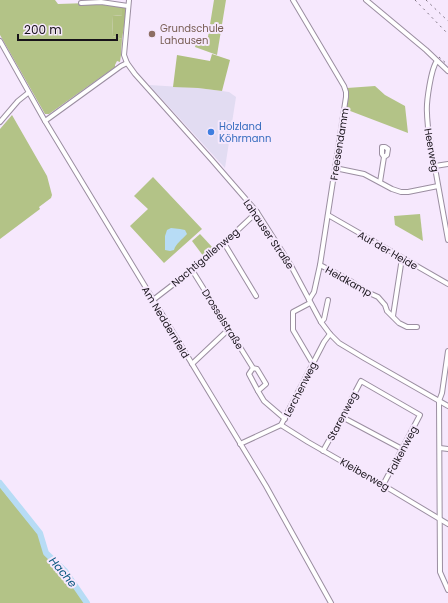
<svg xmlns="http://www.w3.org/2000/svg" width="448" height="603" font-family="Poppins,sans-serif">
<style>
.commercial{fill:#e2dcf2}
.green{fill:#b3c387}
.forest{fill:#afbf7f}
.water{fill:#b7dcf5}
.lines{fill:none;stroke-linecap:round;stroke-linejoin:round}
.river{stroke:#b7dcf5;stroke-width:6}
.minor-casing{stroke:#9b8ea1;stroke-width:6}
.minor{stroke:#fff;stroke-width:4}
.rail{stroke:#7f7583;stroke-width:1;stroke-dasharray:2 4;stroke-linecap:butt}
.education-dot{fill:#8d6e63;stroke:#f6e8fd;stroke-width:1.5}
.shop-dot{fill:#3f7fe0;stroke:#f6e8fd;stroke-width:1.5}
.labels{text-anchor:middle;stroke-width:4;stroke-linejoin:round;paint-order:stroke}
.education-label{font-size:10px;fill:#785e54;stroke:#f6e8fd;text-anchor:start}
.shop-label{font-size:10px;fill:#366cbe;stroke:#f6e8fd;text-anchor:start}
.street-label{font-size:10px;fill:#171219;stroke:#f6e8fd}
.water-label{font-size:11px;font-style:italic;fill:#03547c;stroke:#f6e8fd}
</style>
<rect width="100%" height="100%" fill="#f6e8fd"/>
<polygon class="commercial" points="149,85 198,88 222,91 229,92 236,97 225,168"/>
<g class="green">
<polygon points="0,0 55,0 58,4 88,3 122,7 123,16 112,15 113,36 122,39 121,55 120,62 117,61 115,65 115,67 49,114 45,114 0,35"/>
<polygon points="214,0 226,0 217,55 195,47 196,41 207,43"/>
<polygon points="375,86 385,95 405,106 408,133 345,109 347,95 347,88"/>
<polygon points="12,115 47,176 52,195 51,198 39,207 40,209 0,239 0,129"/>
<polygon points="153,177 202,229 164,263 130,226 148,209 134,196"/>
<polygon points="420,214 423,241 395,225 394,216"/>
<polygon points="200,234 214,249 204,257 192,241"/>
<polygon points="0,487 38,534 44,553 64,573 85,603 0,603"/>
</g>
<g class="forest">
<polygon points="122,7 125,7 126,13 122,39 113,36 112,15 122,16"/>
<polygon points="212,54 230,60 222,91 198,88 173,87 177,55 210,61"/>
</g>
<path class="water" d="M171,228l9,1 5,1 2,4c-5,6 -11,9 -13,16l-4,1 -5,-1v-14l2,-6z"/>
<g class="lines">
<polyline class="river" points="0,483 40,533 46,553 65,571 87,603"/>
<g class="minor-casing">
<g id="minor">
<polyline points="129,0 124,55 127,63 135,74 211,159 257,212 290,264 321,322 330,334 339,343 364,358 448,406"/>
<polyline points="293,0 344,86 346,92 346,97 320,265 314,292 309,300"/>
<polyline points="366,0 426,50 448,71"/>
<polyline points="81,3 101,2 128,6"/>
<polyline points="0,41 45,121 266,486 331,603"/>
<path d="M437,61c-6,7 -11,42 -10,52 0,6 1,11 1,16l20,111"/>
<polyline points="45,121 121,66 127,63"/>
<polyline points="0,122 18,101 28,93"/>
<polyline points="435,166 448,164"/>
<polyline points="335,168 364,174 392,189 401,192 408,192 438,186"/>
<polyline points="380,182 384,157 382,154 382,147 385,147 388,149 387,155 384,157"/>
<polyline points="328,215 448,284"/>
<polyline points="224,243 256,296"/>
<polyline points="320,265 349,280 367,292 378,297 385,305 387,311 399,323 407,327 417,327"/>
<polyline points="192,270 253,368 257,369 266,384 258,391 249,374 253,368"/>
<polyline points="153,300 192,270 224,243 257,212"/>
<polyline points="310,303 293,312 293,330 313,364"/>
<polyline points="393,316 402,258"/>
<polyline points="321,322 324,319 328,300"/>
<polyline points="448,351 442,393 439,401 440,572 448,590"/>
<polyline points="192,364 229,329"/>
<polyline points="258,391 264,401 285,419"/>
<polyline points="342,417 402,449"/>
<polyline points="281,425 308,442 383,485 448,524"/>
<polyline points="240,444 281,425 324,342 330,334"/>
<polyline points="440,448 448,449"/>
<polyline points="323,451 342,417 361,381 420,415 383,485"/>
</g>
</g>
<use href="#minor" class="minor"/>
<g class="rail">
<polyline points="415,0 448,34"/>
<polyline points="426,0 448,21"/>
<polyline points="439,57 448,65"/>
</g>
</g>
<circle class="education-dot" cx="152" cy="34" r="4"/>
<circle class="shop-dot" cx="211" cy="132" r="4"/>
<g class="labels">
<g class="education-label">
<text x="160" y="32">Grundschule<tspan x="160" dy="12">Lahausen</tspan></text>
</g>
<g class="shop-label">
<text x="219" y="130">Holzland<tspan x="219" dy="12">Köhrmann</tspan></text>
</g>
<g class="street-label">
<text transform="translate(339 144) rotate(-81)" y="4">Freesendamm</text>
<text transform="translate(432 150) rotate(80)" y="4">Heerweg</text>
<text transform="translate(269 234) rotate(56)" y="4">Lahauser Straße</text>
<text transform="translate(388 250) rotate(30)" y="4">Auf der Heide</text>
<text transform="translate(205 257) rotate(-40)" y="4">Nachtigallenweg</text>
<text transform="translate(349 281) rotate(29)" y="4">Heidkamp</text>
<text transform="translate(223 319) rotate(58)" y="4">Drosselstraße</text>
<text transform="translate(166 322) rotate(59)" y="4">Am Neddernfeld</text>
<text transform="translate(300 389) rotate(-63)" y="4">Lerchenweg</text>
<text transform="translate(342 416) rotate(-62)" y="4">Starenweg</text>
<text transform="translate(402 450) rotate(-62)" y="4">Falkenweg</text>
<text transform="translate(365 474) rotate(30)" y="4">Kleiberweg</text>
</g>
<g class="water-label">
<text transform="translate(63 572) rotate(50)" y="4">Hache</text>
</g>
</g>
<path d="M18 34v6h99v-6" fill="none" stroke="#171219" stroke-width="2"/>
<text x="24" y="34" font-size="12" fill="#171219" stroke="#f6e8fd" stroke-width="3" paint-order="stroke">200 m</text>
</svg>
